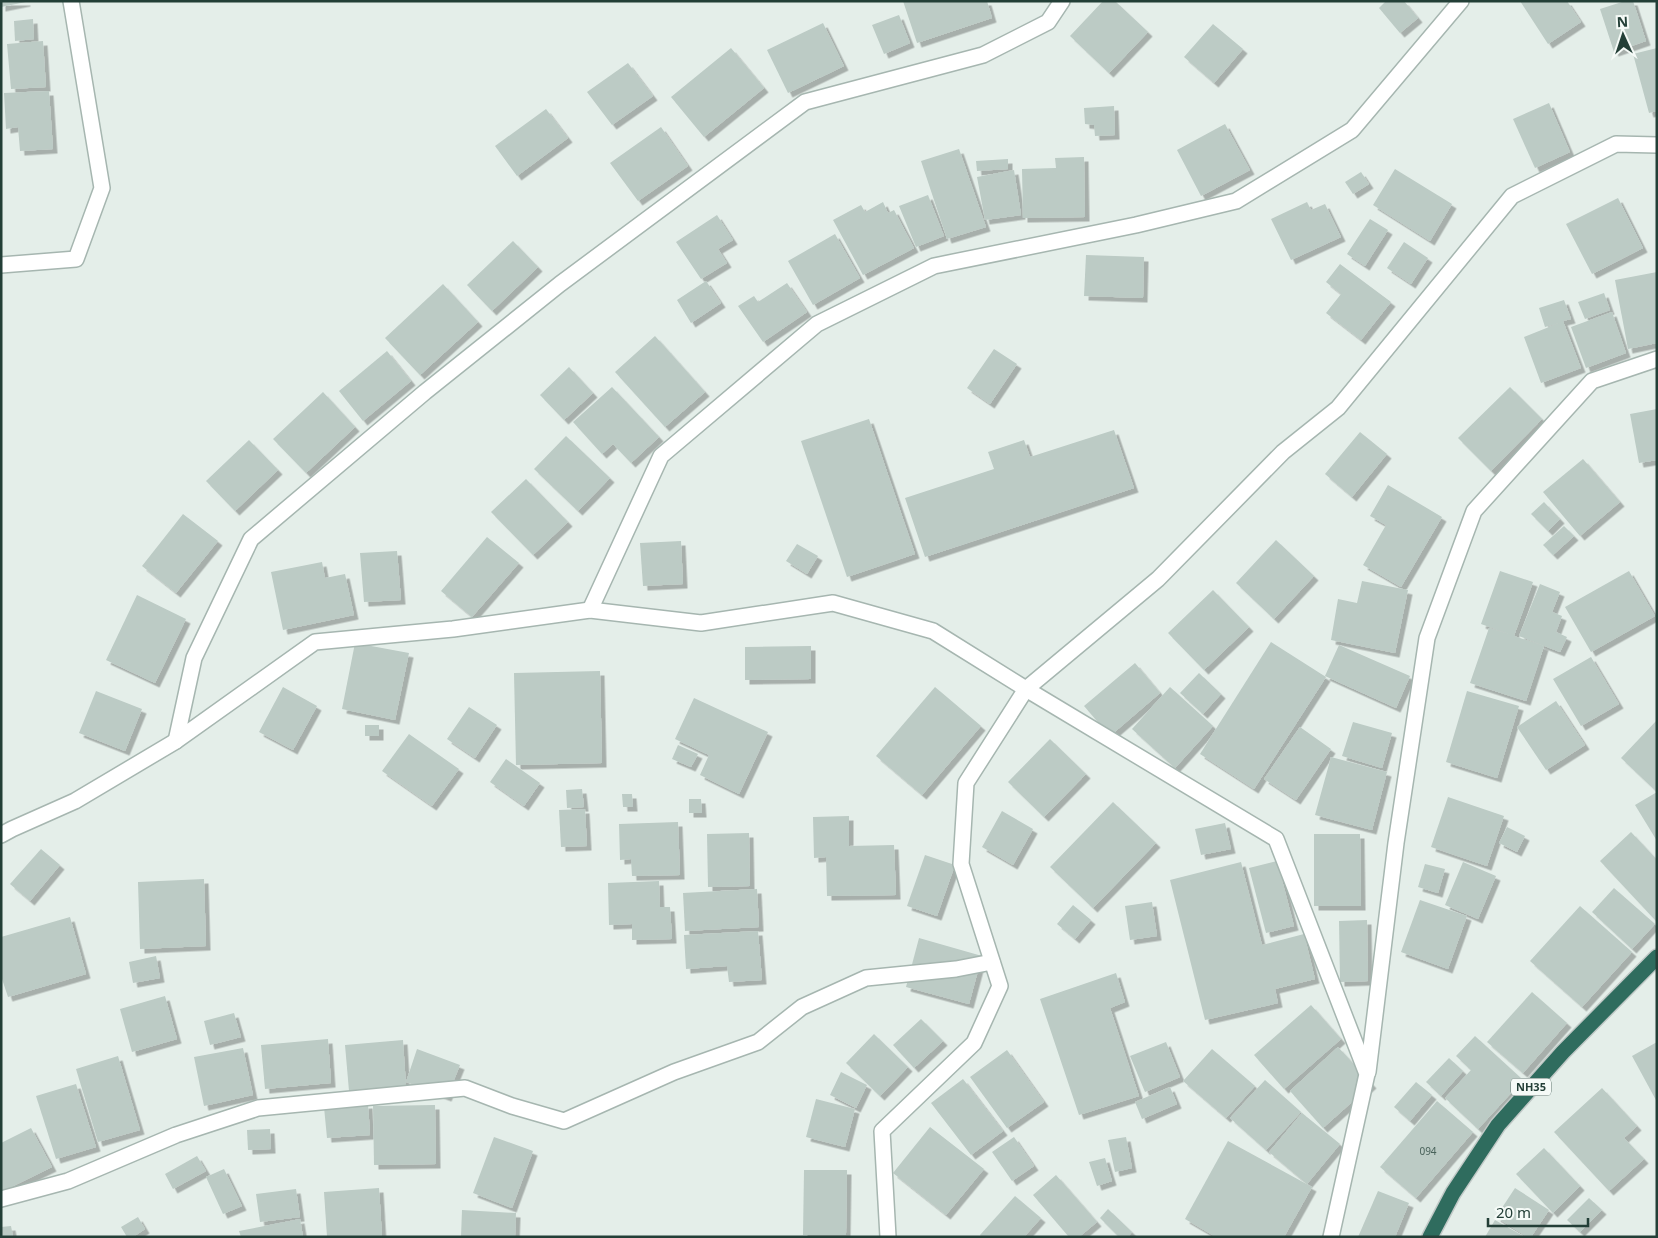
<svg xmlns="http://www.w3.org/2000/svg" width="1658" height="1238" font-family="'Noto Sans',sans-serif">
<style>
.building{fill:#bccbc5;filter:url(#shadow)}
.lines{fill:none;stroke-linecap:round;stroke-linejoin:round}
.minor-casing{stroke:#a6b6b0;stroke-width:18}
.highway-casing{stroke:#c1c9c7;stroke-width:18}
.minor{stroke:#fff;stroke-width:15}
.highway{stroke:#2f6c5e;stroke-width:15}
.labels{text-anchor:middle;stroke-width:5;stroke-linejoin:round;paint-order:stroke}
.number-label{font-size:10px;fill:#49625a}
.shield{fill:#f5faf7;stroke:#627771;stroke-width:1}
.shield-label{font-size:11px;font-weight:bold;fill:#233f37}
</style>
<defs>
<filter id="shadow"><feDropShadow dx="4.5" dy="4.5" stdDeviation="0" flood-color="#0004"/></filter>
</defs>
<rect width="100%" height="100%" fill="#e4eee9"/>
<g class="building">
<polygon points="1,1 26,1 26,2 1,7"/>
<polygon points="903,1 987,1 992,18 917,43"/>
<polygon points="1103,1 1115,1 1148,32 1109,73 1070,36"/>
<polygon points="1386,1 1404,1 1418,18 1400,33 1379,8"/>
<polygon points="1520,1 1567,1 1581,22 1548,44"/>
<polygon points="1625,1 1633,1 1646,41 1614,52 1600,9"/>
<polygon points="899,15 910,43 884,54 872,25"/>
<polygon points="33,19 34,39 15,41 14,21"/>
<polygon points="823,23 844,66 788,93 767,50"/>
<polygon points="1213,24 1243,49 1214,83 1184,57"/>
<polygon points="43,41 46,87 11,89 7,44"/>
<polygon points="731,48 764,88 704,137 671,97"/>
<polygon points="1657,48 1657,111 1649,113 1633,54"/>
<polygon points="628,63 653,96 612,125 587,92"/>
<polygon points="49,91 53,149 20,151 18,127 6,129 4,93"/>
<polygon points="1549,103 1570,152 1535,168 1513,119"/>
<polygon points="1114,106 1115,135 1095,136 1094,125 1085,124 1084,108"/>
<polygon points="546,109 568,138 517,176 495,146"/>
<polygon points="1225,124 1250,170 1201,196 1177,150"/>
<polygon points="661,127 688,166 638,201 610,163"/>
<polygon points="959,149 986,227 947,239 921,161"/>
<polygon points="1084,157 1085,217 1023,218 1022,169 1056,168 1055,158"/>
<polygon points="1008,159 1008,169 977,171 976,161"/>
<polygon points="1395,169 1452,204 1430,241 1373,205"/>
<polygon points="1014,170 1021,215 985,220 977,177"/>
<polygon points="1361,172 1369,184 1353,194 1345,182"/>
<polygon points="928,195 944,236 916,247 899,206"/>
<polygon points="1618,198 1643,248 1592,274 1566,224"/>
<polygon points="883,202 888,213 894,210 914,248 863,275 833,220 861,205 865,212"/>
<polygon points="1307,202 1311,210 1325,204 1341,237 1291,260 1271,219"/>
<polygon points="717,215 733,240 718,249 727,263 701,279 676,242"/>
<polygon points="1370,219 1388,230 1365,266 1347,254"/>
<polygon points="835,234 860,278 813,305 788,261"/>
<polygon points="513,241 538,267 492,311 467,285"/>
<polygon points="1404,242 1428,258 1411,284 1387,268"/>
<polygon points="1086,255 1144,257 1143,298 1084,296"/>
<polygon points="1340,264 1391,302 1361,340 1326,313 1341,294 1326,282"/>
<polygon points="1657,272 1657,343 1628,349 1615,280"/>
<polygon points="706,281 721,303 691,323 677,300"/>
<polygon points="787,283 807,312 763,342 738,306 754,296 758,302"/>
<polygon points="443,284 478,322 420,375 385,338"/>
<polygon points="1604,293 1610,310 1585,319 1578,302"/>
<polygon points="1564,300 1571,319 1563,321 1581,368 1541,383 1524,337 1559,323 1545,327 1539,308"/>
<polygon points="1612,312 1626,353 1586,368 1571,327"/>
<polygon points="655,336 705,392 665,427 615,372"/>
<polygon points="994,349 1017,364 990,404 967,388"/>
<polygon points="387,351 411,381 363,421 339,391"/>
<polygon points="569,367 593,393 564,420 540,395"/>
<polygon points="612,387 659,437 631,463 613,444 602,454 573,422"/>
<polygon points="1510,387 1542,419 1491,471 1458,438"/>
<polygon points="323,392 355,427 306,473 273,439"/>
<polygon points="1657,409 1657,460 1639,463 1630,414"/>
<polygon points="869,419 915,554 847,577 801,441"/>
<polygon points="1114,430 1134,488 925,557 905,498 994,469 988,452 1024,440 1030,457"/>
<polygon points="1360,432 1387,454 1352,497 1325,474"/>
<polygon points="566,436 610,478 578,511 534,469"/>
<polygon points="249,440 278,470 235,511 206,481"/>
<polygon points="1583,459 1620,502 1580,536 1543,492"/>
<polygon points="526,479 568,522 533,555 491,512"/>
<polygon points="1388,485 1442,517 1401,587 1363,565 1386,525 1370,516"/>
<polygon points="1544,502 1560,519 1548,531 1531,514"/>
<polygon points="183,514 218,541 176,593 142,566"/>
<polygon points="1564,526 1574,536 1553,555 1543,545"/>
<polygon points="487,537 519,563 472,617 441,591"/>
<polygon points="1276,540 1314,576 1274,619 1236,583"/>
<polygon points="681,541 683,584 643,586 640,543"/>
<polygon points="797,544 818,556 807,574 786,561"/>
<polygon points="397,551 401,600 364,602 360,553"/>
<polygon points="322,562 325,578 345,574 354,615 283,630 271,572"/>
<polygon points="1500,571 1533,582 1514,636 1544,646 1526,701 1470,683 1489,628 1512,635 1481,624"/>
<polygon points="1629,571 1655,616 1591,652 1565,607"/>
<polygon points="1362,581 1408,590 1395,653 1331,640 1338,599 1357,603"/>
<polygon points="1540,584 1560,592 1552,612 1562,616 1556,632 1567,637 1560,652 1519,636"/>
<polygon points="1213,590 1249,627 1204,670 1168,633"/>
<polygon points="137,595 186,619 155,683 106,660"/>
<polygon points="1271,642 1326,677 1254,789 1200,754"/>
<polygon points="355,643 409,653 395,720 342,709"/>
<polygon points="1339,645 1410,676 1396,708 1325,676"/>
<polygon points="811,646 811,679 745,680 745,647"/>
<polygon points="1591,657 1619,704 1581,726 1553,679"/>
<polygon points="1135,663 1160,693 1110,736 1084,706"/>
<polygon points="600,671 602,763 516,765 514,673"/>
<polygon points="1199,673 1221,694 1203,714 1180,693"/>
<polygon points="283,687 317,706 293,750 259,732"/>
<polygon points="935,687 981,726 922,795 876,756"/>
<polygon points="1170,687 1213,726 1175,768 1132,729"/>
<polygon points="96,691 142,709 125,751 79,733"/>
<polygon points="1467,691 1519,706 1497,778 1446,762"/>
<polygon points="694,698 768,732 739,794 700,775 709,755 675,739"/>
<polygon points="1556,701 1585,745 1546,770 1517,727"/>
<polygon points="469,707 497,725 475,758 447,739"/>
<polygon points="1657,720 1657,790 1656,791 1621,758"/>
<polygon points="1353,722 1392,733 1382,768 1342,756"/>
<rect x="365" y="725" width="14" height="11"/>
<polygon points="1300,727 1331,749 1296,800 1264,779"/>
<polygon points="409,734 459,769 432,806 382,771"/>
<polygon points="1050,739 1086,774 1044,817 1008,782"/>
<polygon points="678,745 698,754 691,767 672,759"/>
<polygon points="1331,757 1387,772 1372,830 1315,815"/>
<polygon points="506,759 540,783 524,806 490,782"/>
<polygon points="582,789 584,807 567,808 566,790"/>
<polygon points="1657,792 1657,841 1635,805"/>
<polygon points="622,794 632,794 633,807 623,807"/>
<polygon points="1448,797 1504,816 1487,866 1431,847"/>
<polygon points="689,799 701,799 702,813 689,813"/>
<polygon points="1113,802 1156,843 1093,908 1050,867"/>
<polygon points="585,809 587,846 561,847 559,810"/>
<polygon points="1002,811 1033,829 1013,865 982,847"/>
<polygon points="849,816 849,846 894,845 896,895 827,896 826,857 814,858 813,817"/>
<polygon points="678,822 680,875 632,876 631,859 620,860 619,824"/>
<polygon points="1225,823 1231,849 1201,855 1195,829"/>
<polygon points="1507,827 1525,836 1517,852 1499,843"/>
<polygon points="1631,832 1657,860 1657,922 1600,861"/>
<polygon points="749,833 750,886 708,887 707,834"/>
<polygon points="1314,834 1360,834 1361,906 1314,906"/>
<polygon points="41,849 60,865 30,901 10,884"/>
<polygon points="925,855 955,865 937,916 907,906"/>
<polygon points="1277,861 1294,926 1266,933 1249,868"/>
<polygon points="1241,862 1262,945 1304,934 1315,979 1275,989 1278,1003 1205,1020 1170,880"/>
<polygon points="1463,862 1496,876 1478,919 1445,905"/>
<polygon points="1425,864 1445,869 1438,893 1418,887"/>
<polygon points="204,879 206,946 140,949 138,882"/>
<polygon points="659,881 660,907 670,907 672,939 632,940 632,924 609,925 608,883"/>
<polygon points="1614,888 1655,924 1632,949 1592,912"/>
<polygon points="757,889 759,927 685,931 683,893"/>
<polygon points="1420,900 1467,916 1448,969 1401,952"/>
<polygon points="1152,902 1157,936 1130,940 1125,906"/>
<polygon points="1073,905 1091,920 1075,939 1057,924"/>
<polygon points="1580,906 1632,952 1582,1007 1530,961"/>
<polygon points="70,917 86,974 8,997 1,976 1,937"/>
<polygon points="1367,920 1368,981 1340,982 1339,921"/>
<polygon points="758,931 762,980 729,982 727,966 686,969 684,935"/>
<polygon points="919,938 982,956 969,1004 906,987"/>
<polygon points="156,956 160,978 133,983 129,962"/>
<polygon points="1116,973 1125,1002 1110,1008 1139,1096 1079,1115 1040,999"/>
<polygon points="1532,992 1567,1023 1523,1073 1487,1042"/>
<polygon points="165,996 177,1039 132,1052 120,1009"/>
<polygon points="1311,1005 1341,1039 1284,1089 1254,1055"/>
<polygon points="234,1013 241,1037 210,1045 204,1021"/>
<polygon points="921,1019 943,1041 914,1068 893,1045"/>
<polygon points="874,1034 908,1067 880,1096 846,1063"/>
<polygon points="1475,1036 1523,1080 1478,1129 1445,1098 1471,1070 1456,1056"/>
<polygon points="328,1039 331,1083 265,1089 261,1045"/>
<polygon points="403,1040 406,1087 349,1091 345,1045"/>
<polygon points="1166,1042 1180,1077 1145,1092 1130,1056"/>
<polygon points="1657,1042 1657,1102 1632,1056"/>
<polygon points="1338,1047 1372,1084 1323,1128 1290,1091"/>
<polygon points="243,1048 253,1095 204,1106 194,1057"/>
<polygon points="417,1049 460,1065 447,1097 406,1082"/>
<polygon points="1212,1049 1255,1086 1226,1118 1183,1081"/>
<polygon points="1007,1050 1044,1102 1007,1128 970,1077"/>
<polygon points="118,1056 140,1130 98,1142 76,1069"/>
<polygon points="1449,1058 1463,1071 1441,1096 1426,1082"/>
<polygon points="841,1072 867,1085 856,1108 830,1095"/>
<polygon points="963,1079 1003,1131 971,1155 931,1103"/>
<polygon points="1265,1080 1301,1112 1266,1150 1230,1118"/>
<polygon points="1416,1082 1432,1095 1410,1121 1394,1107"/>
<polygon points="76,1084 96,1147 56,1159 36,1096"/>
<polygon points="1170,1087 1177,1104 1142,1119 1135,1102"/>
<polygon points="1602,1088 1637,1126 1624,1138 1644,1159 1609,1191 1554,1132"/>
<polygon points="816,1099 855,1109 845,1147 806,1137"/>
<polygon points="1437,1101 1473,1132 1416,1198 1380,1167"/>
<polygon points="368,1104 370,1135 327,1138 324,1107"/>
<polygon points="435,1105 436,1164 374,1165 373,1106"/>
<polygon points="1302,1113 1340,1144 1307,1184 1269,1152"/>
<polygon points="930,1127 984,1169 946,1215 893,1173"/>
<polygon points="31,1128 52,1167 1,1192 1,1143"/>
<polygon points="270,1129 271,1149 248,1150 247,1130"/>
<polygon points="494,1137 533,1151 512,1208 473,1193"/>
<polygon points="1014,1137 1034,1166 1012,1181 992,1152"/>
<polygon points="1126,1137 1132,1168 1115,1172 1108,1140"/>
<polygon points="1228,1141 1312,1187 1284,1237 1216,1237 1185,1219"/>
<polygon points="1544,1148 1580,1186 1553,1213 1516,1174"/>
<polygon points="197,1156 206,1171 173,1189 165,1174"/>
<polygon points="1105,1158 1112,1181 1097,1186 1089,1162"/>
<polygon points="224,1169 242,1206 223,1214 206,1177"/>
<polygon points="804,1170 847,1170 846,1235 803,1235"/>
<polygon points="1056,1175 1097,1222 1079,1237 1069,1237 1033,1195"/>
<polygon points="379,1188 382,1237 327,1237 324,1192"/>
<polygon points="1515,1188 1549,1210 1531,1237 1527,1237 1496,1217"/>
<polygon points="296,1189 300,1217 260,1222 256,1194"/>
<polygon points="1378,1191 1409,1203 1395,1237 1358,1237"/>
<polygon points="1015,1196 1041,1218 1024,1237 981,1237 980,1235"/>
<polygon points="1589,1198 1602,1210 1580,1232 1567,1220"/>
<polygon points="1108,1209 1132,1232 1128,1237 1119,1237 1100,1218"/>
<polygon points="462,1210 516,1213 515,1237 461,1237"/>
<polygon points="138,1217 145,1229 133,1237 127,1237 121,1227"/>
<polygon points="300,1219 303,1237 241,1237 239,1231"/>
<polygon points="1495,1220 1525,1237 1485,1237"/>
<polygon points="11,1226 13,1237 1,1237 1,1227"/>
</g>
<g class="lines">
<g class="minor-casing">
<g id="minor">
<polyline points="1062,1 1048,22 983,55 805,102 560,284 425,392 251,539 194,658 176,741 315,642 453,629 590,610 701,623 833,603 933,631 1026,689 1276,839 1367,1074 1331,1237"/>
<polyline points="1,265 76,259 102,188 71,1"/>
<polyline points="590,610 661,456 817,324 934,266 1136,225 1236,201 1352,130 1461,1"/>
<polyline points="1,835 12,829 75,801 176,741"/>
<polyline points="1368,1072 1396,843 1427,638 1474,511 1592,381 1657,359"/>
<polyline points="1,1199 68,1181 176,1135 258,1108 465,1088 512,1106 564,1121 674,1072 758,1042 802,1007 866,978 956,969 992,962"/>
<polyline points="888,1237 882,1131 974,1043 1000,986 961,864 966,783 1026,689 1158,579 1283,452 1338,408 1512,196 1616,144 1657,145"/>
</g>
</g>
<g class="highway-casing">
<polyline id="highway" points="1430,1237 1453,1193 1498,1125 1563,1052 1657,957"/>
</g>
<use href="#minor" class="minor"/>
<use href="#highway" class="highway"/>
</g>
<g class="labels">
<g class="number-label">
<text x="1428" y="1155">094</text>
</g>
<rect class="shield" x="1511" y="1078.5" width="40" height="17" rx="4"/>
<g class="shield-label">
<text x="1531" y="1091">NH35</text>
</g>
</g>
<rect width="1658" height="1238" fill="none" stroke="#233f37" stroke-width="5"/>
<g transform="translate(1623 35) rotate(357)" stroke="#f5faf7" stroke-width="4" paint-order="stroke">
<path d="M0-4L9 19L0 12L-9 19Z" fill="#233f37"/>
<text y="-8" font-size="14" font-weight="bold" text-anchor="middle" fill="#233f37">N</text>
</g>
<path d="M1488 1218v8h100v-8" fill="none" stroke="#233f37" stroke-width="2.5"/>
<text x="1496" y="1218" font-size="15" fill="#233f37" stroke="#f5faf7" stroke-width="4" paint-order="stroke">20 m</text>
</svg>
